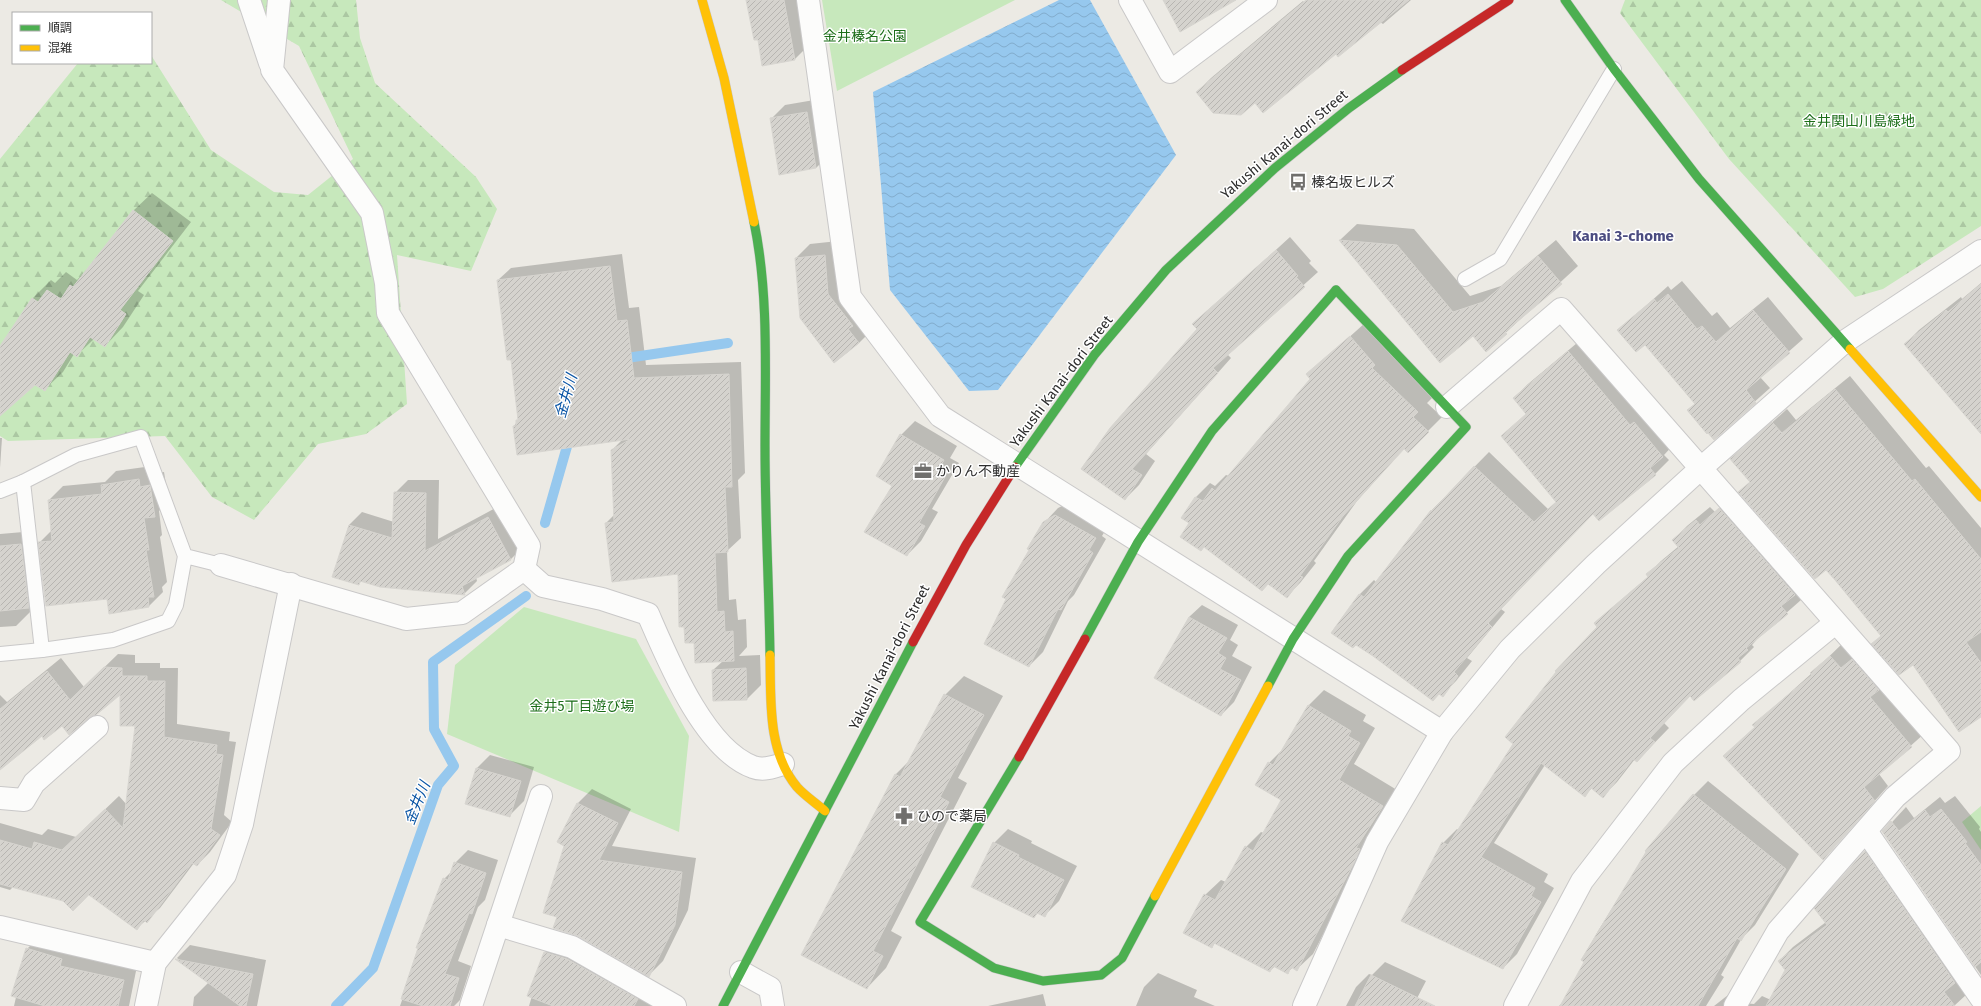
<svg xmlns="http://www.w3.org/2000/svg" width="1981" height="1006" font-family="'Fira Sans','Noto Sans JP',sans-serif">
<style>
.forest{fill:url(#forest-firs)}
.park{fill:#c7e8bc}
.water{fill:url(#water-waves)}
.shadow{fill:#0003}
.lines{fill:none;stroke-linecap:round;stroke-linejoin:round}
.stream{stroke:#96c8ee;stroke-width:10}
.building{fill:url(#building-hatch);stroke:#d7d5d0}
.lane-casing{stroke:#c9c8c8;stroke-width:16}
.street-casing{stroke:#c9c8c8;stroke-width:24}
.fast-casing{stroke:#c9c8c8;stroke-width:10}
.slow-casing{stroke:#c9c8c8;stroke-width:10}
.jam-casing{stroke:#c9c8c8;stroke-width:10}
.lane{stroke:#fcfcfb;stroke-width:14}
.street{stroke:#fcfcfb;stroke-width:22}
.fast{stroke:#4caf50;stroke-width:9}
.slow{stroke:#ffc107;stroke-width:9}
.jam{stroke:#c62828;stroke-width:9}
.labels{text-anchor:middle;stroke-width:3;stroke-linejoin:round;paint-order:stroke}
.park-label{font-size:14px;fill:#1c6e19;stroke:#fff}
.street-label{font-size:14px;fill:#2d2d2d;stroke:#fff}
.poi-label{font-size:14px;fill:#2d2d2d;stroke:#fff;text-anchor:start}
.neighbourhood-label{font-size:15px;font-weight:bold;fill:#4b4c80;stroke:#fff}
.water-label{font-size:15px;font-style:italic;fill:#0a55a5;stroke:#fff}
</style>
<defs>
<pattern id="forest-firs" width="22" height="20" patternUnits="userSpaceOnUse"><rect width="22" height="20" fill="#c7e8bc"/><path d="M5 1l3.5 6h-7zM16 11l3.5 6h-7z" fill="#abc7a2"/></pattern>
<pattern id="water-waves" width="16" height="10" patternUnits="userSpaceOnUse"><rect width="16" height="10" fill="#96c8ee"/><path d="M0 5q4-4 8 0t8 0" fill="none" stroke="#82accc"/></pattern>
<pattern id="building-hatch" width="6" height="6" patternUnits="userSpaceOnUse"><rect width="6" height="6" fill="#d5d3ce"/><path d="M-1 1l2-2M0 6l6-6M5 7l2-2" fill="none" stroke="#b7b5b1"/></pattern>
</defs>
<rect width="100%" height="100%" fill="#eceae4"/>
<g class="forest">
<polygon points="221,0 356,0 360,38 375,83 476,177 497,209 471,271 397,255 407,404 366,434 318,444 254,520 212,497 165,436 8,441 0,436 0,159 78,63 151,63 151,55 211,150 274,192 308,195 353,159 299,46"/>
<polygon points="1625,0 1981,0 1981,226 1883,289 1855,297 1729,159 1620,13"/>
</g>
<g class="park">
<polygon points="822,0 1015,0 837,91"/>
<polygon points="524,607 636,639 689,736 679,832 447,734 455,665"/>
<polygon points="1981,806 1981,850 1962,822"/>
</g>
<polygon class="water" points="1059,0 1090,0 1176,155 998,390 969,391 890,290 873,92"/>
<g class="shadow">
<polygon points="749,0 800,0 809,45 795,59 759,38"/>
<polygon points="1321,0 1411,0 1383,24 1380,22 1336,53 1255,102 1197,92 1211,78 1303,1 1310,9"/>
<polygon points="820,99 830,154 816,168 771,119 785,105"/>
<polygon points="152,193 191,222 138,291 144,295 123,327 105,346 94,339 77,355 74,354 63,372 44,390 35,384 0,369 0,348 33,298 51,280 55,283 66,272 77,280 89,267 133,211"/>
<polygon points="1357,224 1414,229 1470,296 1501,286 1556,240 1578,266 1487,350 1473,334 1340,240"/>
<polygon points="1290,237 1311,261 1309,263 1318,272 1227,354 1231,358 1146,454 1155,461 1139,485 1125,499 1111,429 1198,329 1194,324"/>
<polygon points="838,241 873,329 859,343 835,362 801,318 796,258 810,244"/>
<polygon points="622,254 629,308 639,307 646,365 741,362 745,473 738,480 741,538 727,551 729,600 736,599 738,620 746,619 747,647 739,656 760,655 761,685 747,699 713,670 723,661 695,642 685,626 679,573 606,523 614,515 612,450 623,439 514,426 519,419 512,359 498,280 511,268"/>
<polygon points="1682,281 1712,316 1717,312 1730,328 1768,297 1803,339 1760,377 1770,388 1714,438 1688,410 1696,403 1646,343 1619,330 1668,286 1671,290"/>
<polygon points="1981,283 1981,433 1905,344 1919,330 1961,297 1962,299"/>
<polygon points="1365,323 1432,398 1427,403 1442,417 1408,451 1404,448 1357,501 1314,561 1316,563 1300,583 1286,597 1183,518 1196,497 1210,483 1215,486 1226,475 1229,476 1312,379 1308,374"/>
<polygon points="1583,338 1676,442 1664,455 1669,460 1655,474 1599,520 1593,513 1531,577 1501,609 1505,612 1467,658 1472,661 1456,681 1442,695 1356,644 1332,632 1360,594 1374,580 1376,582 1432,510 1489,452 1548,509 1557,502 1527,413 1514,398 1528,384"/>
<polygon points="1850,376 1926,468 1929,466 1981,528 1981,716 1913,664 1873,644 1882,635 1826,569 1740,492 1751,481 1732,459 1787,409 1796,420"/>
<polygon points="915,421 957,446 950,458 959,463 932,509 938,512 921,541 907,555 893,485 901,435"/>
<polygon points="0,438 2,438 0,468"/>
<polygon points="152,466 153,473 164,472 169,502 159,511 162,535 160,537 167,582 162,587 163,592 149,606 107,598 39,543 52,530 49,500 63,486 105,482 116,471"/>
<polygon points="408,480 439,480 438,539 501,505 524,546 511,559 476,577 477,581 464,594 362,581 358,584 333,576 349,525 362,512 394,522 395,493"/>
<polygon points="1734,495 1809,580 1796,593 1801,600 1761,635 1752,645 1754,647 1740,661 1690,695 1664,723 1669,728 1637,761 1635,759 1617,782 1603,796 1592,788 1585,795 1545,765 1494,843 1548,874 1544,882 1554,888 1517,954 1503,968 1443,843 1457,829 1459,830 1599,627 1595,623 1649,576 1648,574 1661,561 1679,546 1673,540 1687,526 1710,507 1715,512"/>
<polygon points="1070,502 1109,524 1102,536 1106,539 1074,595 1068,601 1043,652 1029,666 1044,523 1058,508"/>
<polygon points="35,531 42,593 30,605 30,612 16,626 0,627 0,534"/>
<polygon points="1202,605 1238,625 1230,640 1238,645 1232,656 1252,667 1234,702 1221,715 1189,617"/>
<polygon points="1844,642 1925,733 1879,774 1888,786 1823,859 1754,725 1812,673"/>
<polygon points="118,654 135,655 135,663 160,663 160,668 178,668 177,724 230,732 229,741 236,742 224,815 232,822 210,852 197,865 194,863 160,908 136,929 89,894 63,900 14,886 10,890 0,887 0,823 42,835 48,829 76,837 119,796 127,805 136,725 121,693 88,717 62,724 42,735 0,751 0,695 7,702 61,658 84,687"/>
<polygon points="964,676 1003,696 958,778 967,783 891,931 902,937 886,968 867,988 895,775 909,761 945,695"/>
<polygon points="1324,690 1366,715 1363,721 1375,728 1354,764 1397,790 1313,954 1297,969 1293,967 1288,972 1275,966 1270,971 1215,943 1212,947 1205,895 1221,880 1226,882 1246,847 1261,832 1264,833 1282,799 1269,763 1284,748 1308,706"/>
<polygon points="490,755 534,767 524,801 510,815 476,769"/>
<polygon points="1708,781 1799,854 1755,925 1742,938 1721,975 1724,977 1706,1006 1559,1006 1563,1002 1585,962 1582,960 1598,931 1647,852 1694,795"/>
<polygon points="592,789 631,809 612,846 696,858 688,910 663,961 649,975 558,917 578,803"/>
<polygon points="1955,796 1980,827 1979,829 1981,832 1981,975 1883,832 1906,807 1914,818 1940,797 1945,803"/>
<polygon points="1008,829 1032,841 1031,843 1077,866 1059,901 1045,915 1039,912 1034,917 994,843"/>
<polygon points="1879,838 1979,983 1954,1006 1714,1006 1737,988 1743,1003 1754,1004 1762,996 1771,1000 1786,970 1779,961 1793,947 1826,922 1865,852"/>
<polygon points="468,850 498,860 485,900 478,907 458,961 471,966 460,1000 454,1006 400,1006 444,879 453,870 455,863"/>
<polygon points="41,935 137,966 129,1006 14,1006 27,949"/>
<polygon points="558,939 661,1006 529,1006 545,952"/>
<polygon points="190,945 266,960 257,1006 193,1006 194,997 209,982 177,958"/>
<polygon points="1385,962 1426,981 1413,1006 1346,1006 1356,987 1369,974 1372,975"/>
<polygon points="1158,973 1197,990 1194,997 1215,1006 1136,1006 1144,987"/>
<polygon points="1043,994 1046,1006 988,1006"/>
</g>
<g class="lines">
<g class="stream">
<polyline points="620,359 728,343"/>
<polyline points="545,523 570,436"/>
<polyline points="336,1006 373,968 438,785 454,766 434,729 433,662 526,596"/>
</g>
</g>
<g class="building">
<polygon points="746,0 784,0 795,60 762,66 758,40 754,40"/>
<polygon points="1163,0 1236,0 1180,32"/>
<polygon points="1306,0 1409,0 1338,57 1336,54 1263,113 1255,103 1241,115 1213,113 1196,92"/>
<polygon points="807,112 816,168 779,175 770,118"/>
<polygon points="133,210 173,241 120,310 126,314 105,347 90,337 77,357 70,352 45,391 35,385 0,416 0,346 32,298 38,302 47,290 61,299 70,285 73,287"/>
<polygon points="1339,240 1397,245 1453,312 1483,302 1538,256 1562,284 1505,332 1507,334 1486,352 1473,336 1440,363"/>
<polygon points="1276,250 1298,276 1296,277 1305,287 1213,368 1218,373 1132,469 1142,475 1125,500 1081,469 1110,428 1197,329 1192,324"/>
<polygon points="825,255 828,294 853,326 848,329 859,343 834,363 800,318 795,258"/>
<polygon points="610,266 617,321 627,320 634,378 729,374 732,487 725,487 728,552 715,553 717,612 724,611 725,632 733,631 734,661 695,663 694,643 685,643 684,627 679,627 678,574 612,582 605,523 614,522 611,450 631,439 517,455 513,426 516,426 516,420 518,420 511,360 507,360 497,280"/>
<polygon points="1981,284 1981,434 1904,344 1946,310 1948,312"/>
<polygon points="1668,294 1697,329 1702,326 1716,342 1753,310 1790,353 1746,390 1756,403 1714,440 1708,433 1707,434 1687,410 1695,404 1645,345 1636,352 1617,330 1654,299 1657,303"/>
<polygon points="1350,336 1375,365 1372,368 1418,412 1413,417 1429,432 1408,453 1404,449 1343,516 1300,576 1303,577 1287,598 1268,584 1262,591 1204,547 1201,551 1180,537 1189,523 1181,518 1195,497 1203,501 1212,488 1215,491 1310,379 1306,374"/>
<polygon points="1568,351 1630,425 1634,422 1663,457 1650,468 1656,475 1599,521 1593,514 1517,592 1488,623 1492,627 1454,672 1458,676 1443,697 1439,694 1433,701 1373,656 1356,645 1353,648 1331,633 1359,594 1364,597 1431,510 1432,511 1474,466 1534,522 1556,502 1501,436 1526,414 1513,398"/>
<polygon points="1835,389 1912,481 1915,479 1981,559 1981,632 1966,642 1981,663 1981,717 1959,732 1913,665 1899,675 1871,644 1881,636 1835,580 1826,570 1815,579 1738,492 1750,482 1730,459 1772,422 1782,433"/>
<polygon points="900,434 944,460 937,472 945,477 919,523 925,526 907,556 864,532 892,486 876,476"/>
<polygon points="139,479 140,487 150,485 155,517 144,518 149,550 146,550 154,597 148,597 149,607 109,614 107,599 46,606 38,542 52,541 48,500 102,494 101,485"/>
<polygon points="394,492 426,493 425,551 488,517 511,560 462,586 465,595 380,587 360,581 359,585 332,577 349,525 392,538"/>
<polygon points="1719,508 1795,595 1781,606 1788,614 1746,648 1748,650 1738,658 1741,662 1694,701 1690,696 1650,738 1655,742 1637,762 1633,759 1603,798 1591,788 1585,797 1541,763 1481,857 1535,888 1531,896 1541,902 1503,969 1401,921 1442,842 1448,845 1513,744 1505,737 1556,672 1555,671 1597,627 1594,623 1648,577 1646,574 1679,548 1672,540 1696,520 1700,525"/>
<polygon points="1055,515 1096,538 1089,550 1093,553 1061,610 1058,609 1029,667 984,644 1006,599 1002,597 1029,550 1027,549 1043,522"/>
<polygon points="21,544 29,608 0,611 0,546"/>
<polygon points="1189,617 1227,638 1218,653 1226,658 1220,669 1241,680 1221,716 1154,678"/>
<polygon points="1830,656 1841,668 1852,659 1879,690 1870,697 1912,747 1864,787 1875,801 1823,860 1723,756 1755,727 1752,725 1812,675 1810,673"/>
<polygon points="104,667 122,668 122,676 147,676 147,681 165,681 164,737 217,745 216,754 223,755 211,829 220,835 197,866 192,863 147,923 144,920 137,930 89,895 73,911 63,901 0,884 0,840 32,849 34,842 62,850 105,809 123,828 135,726 120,726 120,695 96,715 89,718 69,735 62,726 44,740 42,736 0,770 0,709 47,671 70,700"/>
<polygon points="746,668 747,700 713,701 712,670"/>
<polygon points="944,694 984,715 940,797 949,802 873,951 883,956 867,989 801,955 895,774 900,777"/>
<polygon points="1308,705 1351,731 1348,736 1360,743 1339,780 1383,806 1356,848 1360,849 1354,863 1297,971 1291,967 1288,974 1273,966 1270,972 1214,943 1212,948 1183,933 1204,894 1215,900 1245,846 1253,851 1281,800 1255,785 1268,762 1273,765"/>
<polygon points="476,768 521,781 510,817 465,804"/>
<polygon points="1693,794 1786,869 1741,941 1737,938 1698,1006 1560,1006 1584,962 1581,960 1646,852 1645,851"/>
<polygon points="577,803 618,823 599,860 682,872 675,925 649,977 578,936 553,928 557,917 543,913 564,846 557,842"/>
<polygon points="1941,809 1967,842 1965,843 1981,865 1981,962 1975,967 1882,831 1891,821 1899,831 1925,810 1930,817"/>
<polygon points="993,842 1019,855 1018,857 1064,880 1045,917 1037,913 1034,918 971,887"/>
<polygon points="1865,851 1955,983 1944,992 1955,1006 1766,1006 1785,970 1778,961 1827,925 1814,908"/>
<polygon points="454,862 486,873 472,914 469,913 445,974 459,978 450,1006 423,1006 401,999 418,948 416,948 443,878 448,880"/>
<polygon points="26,948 62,959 60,966 124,980 118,1006 45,1006 11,996"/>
<polygon points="544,952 567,959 638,999 634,1006 553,1006 527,996"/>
<polygon points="175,959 253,974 246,1006 240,1006"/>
<polygon points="1371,975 1435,1006 1355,1006"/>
</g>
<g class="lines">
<g class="lane-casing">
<g id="lane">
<polyline points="1465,279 1500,259 1614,69"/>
<polyline points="0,491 23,482"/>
<polyline points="185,556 176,605 168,621 113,640 42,650 23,482 76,455 141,437 185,556 221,565"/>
<polyline points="0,654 42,650"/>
</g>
</g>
<g class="street-casing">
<g id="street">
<polyline points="249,0 270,63"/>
<polyline points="279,0 272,70 372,213 386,283 388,313 529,546 524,569"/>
<polyline points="808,0 850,297 940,416 1442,732"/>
<polyline points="1130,0 1170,72 1266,0"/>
<polyline points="1447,407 1561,309 1949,751 1895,797 1778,931 1735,1006"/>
<path d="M221,565l185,54 56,-6 62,-44 19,17 59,13 46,15c20,46 56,135 105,153 10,4 21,0 30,-3"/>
<polyline points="0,798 24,800 34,783 97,727"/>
<polyline points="1866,831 1981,998"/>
<polyline points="498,925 572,947 675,1006"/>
<polyline points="0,927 155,963"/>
<polyline points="741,972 770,988 773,1006"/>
<polyline points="146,1006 155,963 225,875 242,824 291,584"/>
<polyline points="471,1006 541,796"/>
<polyline points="1304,1006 1377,842 1442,732 1510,649 1596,564 1700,469 1844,342 1981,251"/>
<polyline points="1515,1006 1582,881 1673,763 1741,700 1835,623"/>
</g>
</g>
<g class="fast-casing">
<g id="fast">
<polyline points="1565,0 1614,69 1699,179 1850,349"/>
<path d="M754,222c15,72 11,150 11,224 0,70 4,139 5,209"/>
<polyline points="1015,467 1095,354 1166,270 1275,168 1349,108 1402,70"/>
<polyline points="1085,639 1138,542 1212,431 1336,290"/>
<polyline points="1268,686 1293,639 1348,556 1466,427 1336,290"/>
<polyline points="1019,757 920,922 994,968 1043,981 1101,975 1122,958 1155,896"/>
<polyline points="723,1006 913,642"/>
</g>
</g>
<g class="slow-casing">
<g id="slow">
<polyline points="702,0 724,78 754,222"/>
<polyline points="1850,349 1981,497"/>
<path d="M770,655c1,44 -3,96 27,132 8,9 19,16 28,24"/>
<polyline points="1155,896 1268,686"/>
</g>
</g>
<g class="jam-casing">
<g id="jam">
<polyline points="1402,70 1509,0"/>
<polyline points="913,642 966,545 1015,467"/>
<polyline points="1019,757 1085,639"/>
</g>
</g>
<use href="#lane" class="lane"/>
<use href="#street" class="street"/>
<use href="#fast" class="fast"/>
<use href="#slow" class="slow"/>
<use href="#jam" class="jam"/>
</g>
<defs>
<g id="bus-bare" transform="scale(1.38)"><path d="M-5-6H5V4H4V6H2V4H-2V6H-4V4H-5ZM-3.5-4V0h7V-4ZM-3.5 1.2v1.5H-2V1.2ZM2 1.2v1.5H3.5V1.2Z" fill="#706f6d" stroke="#fff" stroke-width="2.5" paint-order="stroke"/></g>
<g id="office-bare" transform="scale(1.38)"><path d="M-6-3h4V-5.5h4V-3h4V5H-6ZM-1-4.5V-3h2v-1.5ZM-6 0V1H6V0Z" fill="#706f6d" stroke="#fff" stroke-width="2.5" paint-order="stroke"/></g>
<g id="pharmacy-bare" transform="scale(1.38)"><path d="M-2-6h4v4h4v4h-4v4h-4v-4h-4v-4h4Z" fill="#706f6d" stroke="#fff" stroke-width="2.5" paint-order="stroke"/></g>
</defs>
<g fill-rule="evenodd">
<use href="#bus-bare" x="1298" y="182"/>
<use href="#office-bare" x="923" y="471"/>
<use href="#pharmacy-bare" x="904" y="816"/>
</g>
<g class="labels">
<g class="park-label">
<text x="865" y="41">金井榛名公園</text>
<text x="1859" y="126">金井関山川島緑地</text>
<text x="582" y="711">金井5丁目遊び場</text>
</g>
<g class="street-label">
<text transform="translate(1284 144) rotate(-40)" y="5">Yakushi Kanai-dori Street</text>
<text transform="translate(1061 381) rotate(-53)" y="5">Yakushi Kanai-dori Street</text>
<text transform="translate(889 657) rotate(-63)" y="5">Yakushi Kanai-dori Street</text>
</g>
<g class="poi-label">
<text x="1311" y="187">榛名坂ヒルズ</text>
<text x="936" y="476">かりん不動産</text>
<text x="917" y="821">ひので薬局</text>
</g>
<g class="neighbourhood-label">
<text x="1623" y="241">Kanai 3-chome</text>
</g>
<g class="water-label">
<text transform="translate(566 396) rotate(-74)" y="5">金井川</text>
<text transform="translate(417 803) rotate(-68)" y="5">金井川</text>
</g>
</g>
<rect x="12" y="12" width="140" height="52" fill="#ffffff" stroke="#ababab"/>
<rect x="20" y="25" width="20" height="6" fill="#4caf50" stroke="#ababab"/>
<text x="48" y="32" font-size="12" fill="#2d2d2d">順調</text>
<rect x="20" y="45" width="20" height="6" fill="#ffc107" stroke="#ababab"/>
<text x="48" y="52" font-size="12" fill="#2d2d2d">混雑</text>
</svg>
